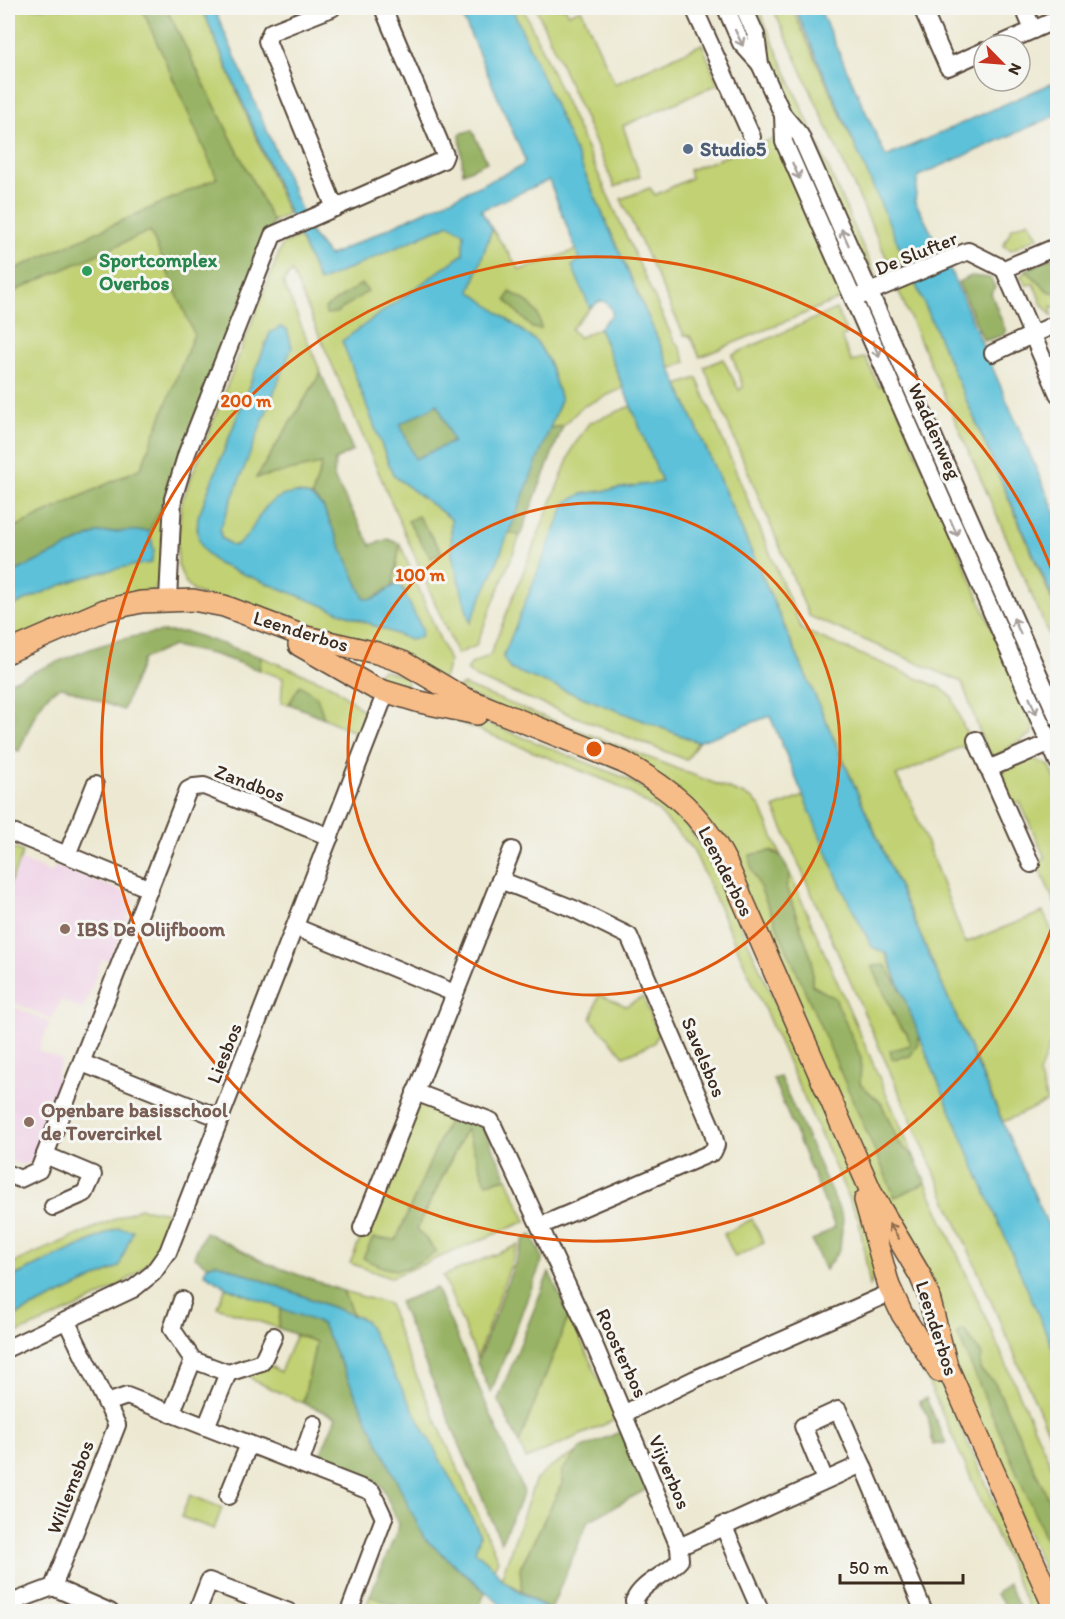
<svg xmlns="http://www.w3.org/2000/svg" width="1065" height="1619" font-family="Itim,sans-serif">
<style>
.built{fill:#efd0e6}
.green{fill:#c1d173;stroke:#7e7e48;stroke-width:1.5}
.forest{fill:#98b365;stroke:#6a6e42;stroke-width:1.5}
.water{fill:#5cc1d9;stroke:#4c767c;stroke-width:1.5;fill-rule:evenodd}
.lines{fill:none;stroke-linecap:round;stroke-linejoin:round}
.minor-casing{stroke:#564639;stroke-width:20}
.major-casing{stroke:#564639;stroke-width:24}
.minor{stroke:#fff;stroke-width:16}
.major{stroke:#f7bd88;stroke-width:21}
.oneway{stroke:#a79f9a}
.oneway2{stroke:#906c4e}
.ring{fill:none;stroke:#df570d;stroke-width:3}
.service-dot{fill:#5c6f8a;stroke:#f6f6f2;stroke-width:2}
.leisure-dot{fill:#2e9e5b;stroke:#f6f6f2;stroke-width:2}
.education-dot{fill:#8d6e63;stroke:#f6f6f2;stroke-width:2}
.labels{text-anchor:middle;stroke-width:6;stroke-linejoin:round;paint-order:stroke}
.service-label{font-size:20px;font-weight:bold;fill:#4e5e75;stroke:#f6f6f2;text-anchor:start}
.street-label{font-size:20px;fill:#3b2a1e;stroke:#f6f6f2}
.leisure-label{font-size:20px;font-weight:bold;fill:#27864d;stroke:#f6f6f2;text-anchor:start}
.education-label{font-size:20px;font-weight:bold;fill:#785e54;stroke:#f6f6f2;text-anchor:start}
.centre{fill:#df570d;stroke:#f6f6f2;stroke-width:3}
.ring-label{font-size:18px;text-anchor:middle;font-weight:bold;fill:#df570d;stroke:#f6f6f2;stroke-width:6;stroke-linejoin:round;paint-order:stroke}
</style>
<rect width="100%" height="100%" fill="#f6f6f2"/>
<filter id="ink" filterUnits="userSpaceOnUse"><feTurbulence type="fractalNoise" baseFrequency=".0167" numOctaves="2"/><feDisplacementMap in="SourceGraphic" scale="12" xChannelSelector="R" yChannelSelector="G"/><feConvolveMatrix kernelMatrix="1 2 1 2 8 2 1 2 1" color-interpolation-filters="sRGB"/></filter>
<filter id="wash" filterUnits="userSpaceOnUse"><feTurbulence type="fractalNoise" baseFrequency=".008" numOctaves="4" result="noise"/><feDisplacementMap in="SourceGraphic" scale="24" xChannelSelector="R" yChannelSelector="G"/><feGaussianBlur stdDeviation="1.35" result="paint"/><feColorMatrix in="noise" values="0 0 0 0 0 0 0 0 0 0 0 0 0 0 0 0 0 1.4 0 .05"/><feComposite in="paint" operator="in"/></filter>
<g filter="url(#wash)">
<rect width="100%" height="100%" fill="#ece8d1"/>
<g class="built">
<polygon points="21,860 52,873 55,866 127,893 135,899 110,961 102,959 83,1010 61,1000 52,1019 8,1000 8,892"/>
<polygon points="8,1004 50,1023 38,1051 62,1060 56,1076 67,1083 33,1161 21,1165 8,1160"/>
</g>
<g class="green">
<polygon points="8,8 133,8 134,10 143,10 217,178 150,230 194,334 141,468 9,530"/>
<polygon points="166,8 202,8 288,214 273,222"/>
<polygon points="512,8 523,8 674,341 679,345 686,362 671,369"/>
<polygon points="536,8 566,8 568,14 581,9 615,84 702,44 718,84 623,126 640,176 615,187"/>
<polygon points="747,8 758,8 877,279 863,267"/>
<polygon points="773,8 792,8 907,260 892,270"/>
<polygon points="776,138 849,295 700,357 690,336 684,335 621,199 650,188 655,195 691,178 689,170"/>
<polygon points="1029,221 1038,237 1011,250 1003,246 1012,228"/>
<polygon points="449,224 464,233 463,254 343,341 393,475 451,519 452,555 494,570 507,532 520,536 476,646 457,654 292,272 283,282 321,373 256,478 322,463 312,496 297,493 282,496 242,543 233,546 221,537 220,529 280,327 270,333 198,517 197,531 218,564 411,640 405,591 400,584 393,585 400,544 449,661 444,679 193,591 184,580 178,565 177,542 182,501 282,245 300,237 319,282"/>
<polygon points="492,229 520,270 576,250 580,260 573,266 590,308 571,329 579,338 599,328 623,388 582,407 563,426 550,428 561,400 549,362 537,342 470,291"/>
<polygon points="1026,270 1048,291 1057,293 1057,309 1051,306 1052,316 1041,303 1034,284 1026,285 1021,276"/>
<polygon points="916,282 1057,612 1057,653 898,290"/>
<polygon points="836,309 847,334 841,337 852,362 865,357 879,386 887,384 1033,724 1033,733 994,757 985,747 962,682 809,616 704,367 723,359 739,390 743,387 732,355"/>
<polygon points="697,378 802,630 941,688 952,697 970,743 896,776 910,799 965,943 1043,912 1058,944 1057,1025 1039,1074 1047,1102 1003,1122 678,385"/>
<polygon points="631,406 662,482 582,494 503,657 510,669 698,742 687,760 476,678 467,670 471,664 490,655 573,447 589,423"/>
<path d="M165,501l-6,82 -7,9 -144,55v-39c51,-23 86,-38 143,-46l3,-11 -5,-20z"/>
<polygon points="261,657 333,686 366,713 360,735 324,718 317,697 300,686 289,704 281,703 283,678 259,670"/>
<polygon points="383,670 407,677 407,684 404,688 377,680 378,673"/>
<polygon points="463,685 752,798 761,808 781,856 771,851 750,855 895,1197 926,1183 1057,1479 1057,1518 995,1383 980,1370 964,1331 1057,1566 1057,1600 883,1206 695,807 457,688"/>
<polygon points="446,717 480,720 625,778 651,793 673,810 689,828 720,878 867,1212 877,1271 870,1286 859,1221 693,849 657,810 617,785"/>
<polygon points="1030,757 1050,766 1057,784 1057,908 1037,863 1045,858 1020,802 1009,806 998,779 1006,768"/>
<polygon points="804,796 841,886 872,947 886,954 900,987 885,966 898,1024 907,1033 910,1045 892,1059 910,1056 918,1044 919,1034 1057,1358 1057,1451 774,808"/>
<polygon points="8,846 23,852 8,888"/>
<polygon points="790,874 914,1157 899,1143 881,1103 860,1084 861,1058 812,985 812,960 786,887"/>
<polygon points="599,995 626,1006 643,997 658,1033 654,1043 624,1056 591,1019"/>
<polygon points="421,1101 452,1112 396,1241 437,1252 417,1229 467,1128 486,1183 507,1178 526,1221 390,1278 350,1263"/>
<path d="M140,1208l29,5c-3,14 -8,31 -16,43 -25,36 -105,63 -145,81v-18l111,-52 -1,-39 -110,51v-14z"/>
<polygon points="752,1219 764,1243 735,1257 724,1234"/>
<polygon points="518,1245 477,1358 443,1276"/>
<polygon points="226,1287 281,1308 278,1328 217,1307"/>
<polygon points="343,1291 389,1304 402,1343 498,1560 494,1568 475,1551 480,1536 478,1530 365,1320 353,1315"/>
<polygon points="887,1311 895,1314 933,1365 1043,1611 1030,1611 922,1368 885,1312"/>
<polygon points="569,1315 617,1419 526,1459 519,1443"/>
<polygon points="296,1335 316,1342 303,1403 255,1381 247,1374 266,1363 280,1372"/>
<polygon points="580,1451 562,1470 562,1484 520,1568 522,1591 501,1579 535,1481 551,1466"/>
<polygon points="190,1495 222,1508 214,1529 181,1517"/>
<polygon points="370,1596 411,1611 364,1612"/>
</g>
<g class="forest">
<polygon points="133,8 166,8 273,222 166,491 165,501 149,531 97,533 8,575 8,527 9,530 141,468 194,334 150,231 8,294 8,272 217,178 143,11 134,10"/>
<polygon points="472,130 487,162 463,173 460,134"/>
<polygon points="1057,255 1057,293 1048,291 1026,270"/>
<polygon points="971,276 990,278 995,287 991,293 1006,332 1003,335 984,341 958,282"/>
<polygon points="361,284 368,291 336,313 326,314 325,308"/>
<path d="M510,292c18,9 30,16 31,37l-9,-1 -26,-28z"/>
<polygon points="321,373 353,451 335,460 334,478 371,545 388,539 400,544 393,585 371,600 364,598 323,507 312,496 322,464 256,478"/>
<polygon points="438,404 453,442 415,459 400,424"/>
<polygon points="563,426 520,536 507,532 550,428"/>
<polygon points="418,516 442,552 431,558 408,521"/>
<path d="M163,632h24l74,25 -2,13 -43,-15 -43,-9 -30,13 -20,51 -60,-23c-21,1 -36,47 -44,64l-11,-4v-64c50,-21 100,-46 155,-51z"/>
<polygon points="300,685 317,697 324,718 289,704"/>
<polygon points="771,851 781,856 790,874 786,887 812,960 812,985 835,998 861,1058 860,1084 881,1103 899,1143 914,1157 926,1183 895,1197 751,867 750,855"/>
<path d="M885,965c12,18 31,47 34,69 1,9 -5,15 -9,22l-18,3 -2,-8 20,-6 -3,-12 -9,-9 -26,-58z"/>
<polygon points="780,1077 843,1218 840,1249 825,1270 812,1241 835,1227 773,1079"/>
<path d="M452,1112l31,14 24,52 -21,5 -20,-55 -49,101 20,23c-34,18 -37,26 -74,6l10,-20 23,2z"/>
<polygon points="205,1232 266,1263 343,1291 353,1315 217,1263 207,1266 194,1256"/>
<polygon points="532,1235 543,1258 491,1392 477,1363 524,1239"/>
<polygon points="549,1272 569,1315 519,1443 498,1400"/>
<polygon points="436,1288 524,1492 501,1542 399,1302"/>
<polygon points="281,1308 322,1324 424,1538 485,1592 478,1611 411,1611 370,1596 399,1526 382,1486 318,1460 336,1417 303,1403 316,1342 278,1328"/>
<polygon points="964,1330 982,1355 980,1370 995,1383 1057,1518 1057,1566 957,1333"/>
<polygon points="926,1398 946,1443 933,1445 928,1416 919,1402"/>
<polygon points="622,1431 649,1488 588,1521 550,1611 522,1591 520,1569 562,1484 562,1470 580,1449"/>
<polygon points="1008,1584 1021,1611 1009,1611 996,1594"/>
</g>
<g class="water">
<path d="M202,8h12l98,227 17,21 193,-90 3,-6 -66,-152h53l545,1238v112l-124,-288 -46,-116 -15,-7 -31,-61 -71,-170 -72,26 -188,-73 -7,-12 63,-155 16,-8 80,-12 -63,-154 13,-13v-5l-6,-8 -6,-1 -10,7 -18,-42 8,-6 -31,-80 -68,30 11,19 -22,62 67,51 12,20 12,38 -67,170 -24,53 -18,-68 -1,-36 -58,-44 -51,-134 121,-87 1,-21 -15,-9 -130,58zM438,404l15,38 -38,17 -15,-35z"/>
<polygon points="795,8 819,8 886,157 1057,81 1057,115 918,176 915,201 949,267 1057,517 1057,608"/>
<path d="M280,327l7,2 5,18 -72,182 1,9 12,8c26,-9 20,-45 57,-52 15,-3 23,3 33,13l41,91c15,5 22,-12 36,-14l22,45 -1,8 -10,3 -193,-76c-18,-14 -22,-24 -20,-47l72,-184z"/>
<path d="M128,531h21l5,20 -3,12c-57,7 -92,22 -143,45v-33l89,-42z"/>
<polygon points="118,1228 133,1230 119,1267 8,1319 8,1279"/>
<polygon points="217,1263 365,1320 478,1530 480,1536 475,1551 494,1568 501,1579 550,1611 508,1611 424,1538 322,1324 226,1287 204,1273 207,1266"/>
</g>
</g>
<g filter="url(#ink)">
<g class="lines">
<g class="minor-casing">
<g id="minor">
<polyline points="332,8 271,32 267,41 335,208"/>
<polyline points="694,8 752,137"/>
<polyline points="726,8 741,43 760,64"/>
<polyline points="744,8 756,35 760,64 783,115 800,135 1058,718"/>
<polyline points="922,8 948,67 984,51"/>
<polyline points="1024,8 1033,30"/>
<polyline points="999,45 1058,19"/>
<polyline points="783,115 784,142 1058,762"/>
<polyline points="1004,269 1058,394"/>
<polyline points="860,296 968,251 1004,269 1058,246"/>
<polyline points="993,353 1058,323"/>
<polyline points="168,599 173,499 187,453 273,235 443,160 445,155 383,8"/>
<polyline points="976,740 1031,864"/>
<polyline points="988,769 1058,739"/>
<polyline points="95,785 67,855 150,889"/>
<polyline points="8,831 67,855"/>
<polyline points="500,880 574,909 629,936 712,1129 716,1145 713,1152 540,1226"/>
<polyline points="295,927 454,993"/>
<polyline points="82,1063 220,1118"/>
<path d="M415,1092l76,29 100,216 88,210 1,13c-13,15 -38,22 -46,41l4,11"/>
<polyline points="45,1155 93,1175 85,1193 53,1207"/>
<polyline points="8,1174 20,1179 39,1170 188,790 194,787 204,786 330,837"/>
<polyline points="362,1228 512,850"/>
<polyline points="182,1300 172,1329 193,1360 228,1373 262,1362 274,1336"/>
<polyline points="8,1348 133,1289 153,1273 168,1252 386,692"/>
<polyline points="107,1403 127,1396 372,1492 384,1518 349,1612"/>
<polyline points="171,1414 193,1360"/>
<polyline points="623,1414 695,1379 892,1292"/>
<polyline points="206,1427 228,1373"/>
<polyline points="300,1464 314,1424"/>
<polyline points="825,1480 803,1426 838,1410 862,1464"/>
<polyline points="228,1496 249,1444"/>
<polyline points="723,1525 761,1612"/>
<polyline points="679,1547 862,1464 924,1612"/>
<polyline points="53,1587 110,1612"/>
<polyline points="10,1612 13,1602 53,1587 117,1425 67,1322"/>
<polyline points="197,1612 209,1581 289,1612"/>
</g>
</g>
<g class="major-casing">
<g id="major">
<polyline points="299,645 374,688 420,702 477,714"/>
<path d="M8,652l97,-42 36,-8 52,-2 31,6 82,31 71,16 26,9 61,36 159,64c48,27 78,51 103,100l147,334 47,79 8,19 19,72 109,246"/>
<polyline points="865,1200 889,1286 902,1314 939,1371"/>
</g>
</g>
<use href="#minor" class="minor"/>
<use href="#major" class="major"/>
</g>
<defs><path id="oneway-shaft" d="M-6 0H5M1.5-3L5.5 0L1.5 3" fill="none" stroke-width="1.6" stroke-linecap="round" stroke-linejoin="round" transform="scale(1.5)"/></defs>
<g class="oneway">
<use href="#oneway-shaft" transform="translate(739 38) rotate(64)"/>
<use href="#oneway-shaft" transform="translate(796 171) rotate(66)"/>
<use href="#oneway-shaft" transform="translate(845 237) rotate(-114)"/>
<use href="#oneway-shaft" transform="translate(876 349) rotate(67)"/>
<use href="#oneway-shaft" transform="translate(954 528) rotate(66)"/>
<use href="#oneway-shaft" transform="translate(1017 626) rotate(-114)"/>
<use href="#oneway-shaft" transform="translate(1033 706) rotate(67)"/>
</g>
<use class="oneway2" href="#oneway-shaft" transform="translate(894 1231) rotate(-123)"/>
</g>
<g class="ring">
<circle cx="594" cy="749" r="246"/>
<path d="M1056 917A492 492 0 1 1 1056 581"/>
</g>
<circle class="service-dot" cx="688" cy="149" r="6"/>
<circle class="leisure-dot" cx="87" cy="271" r="6"/>
<g class="education-dot">
<circle cx="65" cy="929" r="6"/>
<circle cx="29" cy="1122" r="6"/>
</g>
<g class="labels">
<g class="service-label">
<text x="700" y="156">Studio5</text>
</g>
<g class="street-label">
<text transform="translate(916 253) rotate(-22)" y="7">De Slufter</text>
<text transform="translate(935 431) rotate(66)" y="7">Waddenweg</text>
<text transform="translate(301 631) rotate(17)" y="7">Leenderbos</text>
<text transform="translate(250 783) rotate(21)" y="7">Zandbos</text>
<text transform="translate(726 871) rotate(63)" y="7">Leenderbos</text>
<text transform="translate(224 1053) rotate(-68)" y="7">Liesbos</text>
<text transform="translate(704 1057) rotate(67)" y="7">Savelsbos</text>
<text transform="translate(937 1328) rotate(72)" y="7">Leenderbos</text>
<text transform="translate(622 1353) rotate(65)" y="7">Roosterbos</text>
<text transform="translate(670 1472) rotate(67)" y="7">Vijverbos</text>
<text transform="translate(70 1487) rotate(-69)" y="7">Willemsbos</text>
</g>
<g class="leisure-label">
<text x="99" y="267">Sportcomplex<tspan x="99" dy="23">Overbos</tspan></text>
</g>
<g class="education-label">
<text x="77" y="936">IBS De Olijfboom</text>
<text x="41" y="1117">Openbare basisschool<tspan x="41" dy="23">de Tovercirkel</tspan></text>
</g>
</g>
<circle cx="594" cy="749" r="9" class="centre"/>
<g class="ring-label">
<text x="246" y="407">200 m</text>
<text x="420" y="581">100 m</text>
</g>
<rect width="1065" height="1619" fill="none" stroke="#f6f6f2" stroke-width="30"/>
<g transform="translate(1002 63) rotate(115)"><circle r="28" fill="#f6f6f2" stroke="#aba49d" stroke-width="1.5"/>
<path d="M0-4.5L10 22L0 15L-10 22Z" fill="#c8321e"/>
<text y="-9" font-size="16" font-weight="bold" text-anchor="middle" fill="#3b2a1e">N</text>
</g>
<path d="M840 1574v9h123v-9" fill="none" stroke="#3b2a1e" stroke-width="3"/>
<text x="849" y="1574" font-size="18" fill="#3b2a1e" stroke="#f6f6f2" stroke-width="4.5" paint-order="stroke">50 m</text>
</svg>
